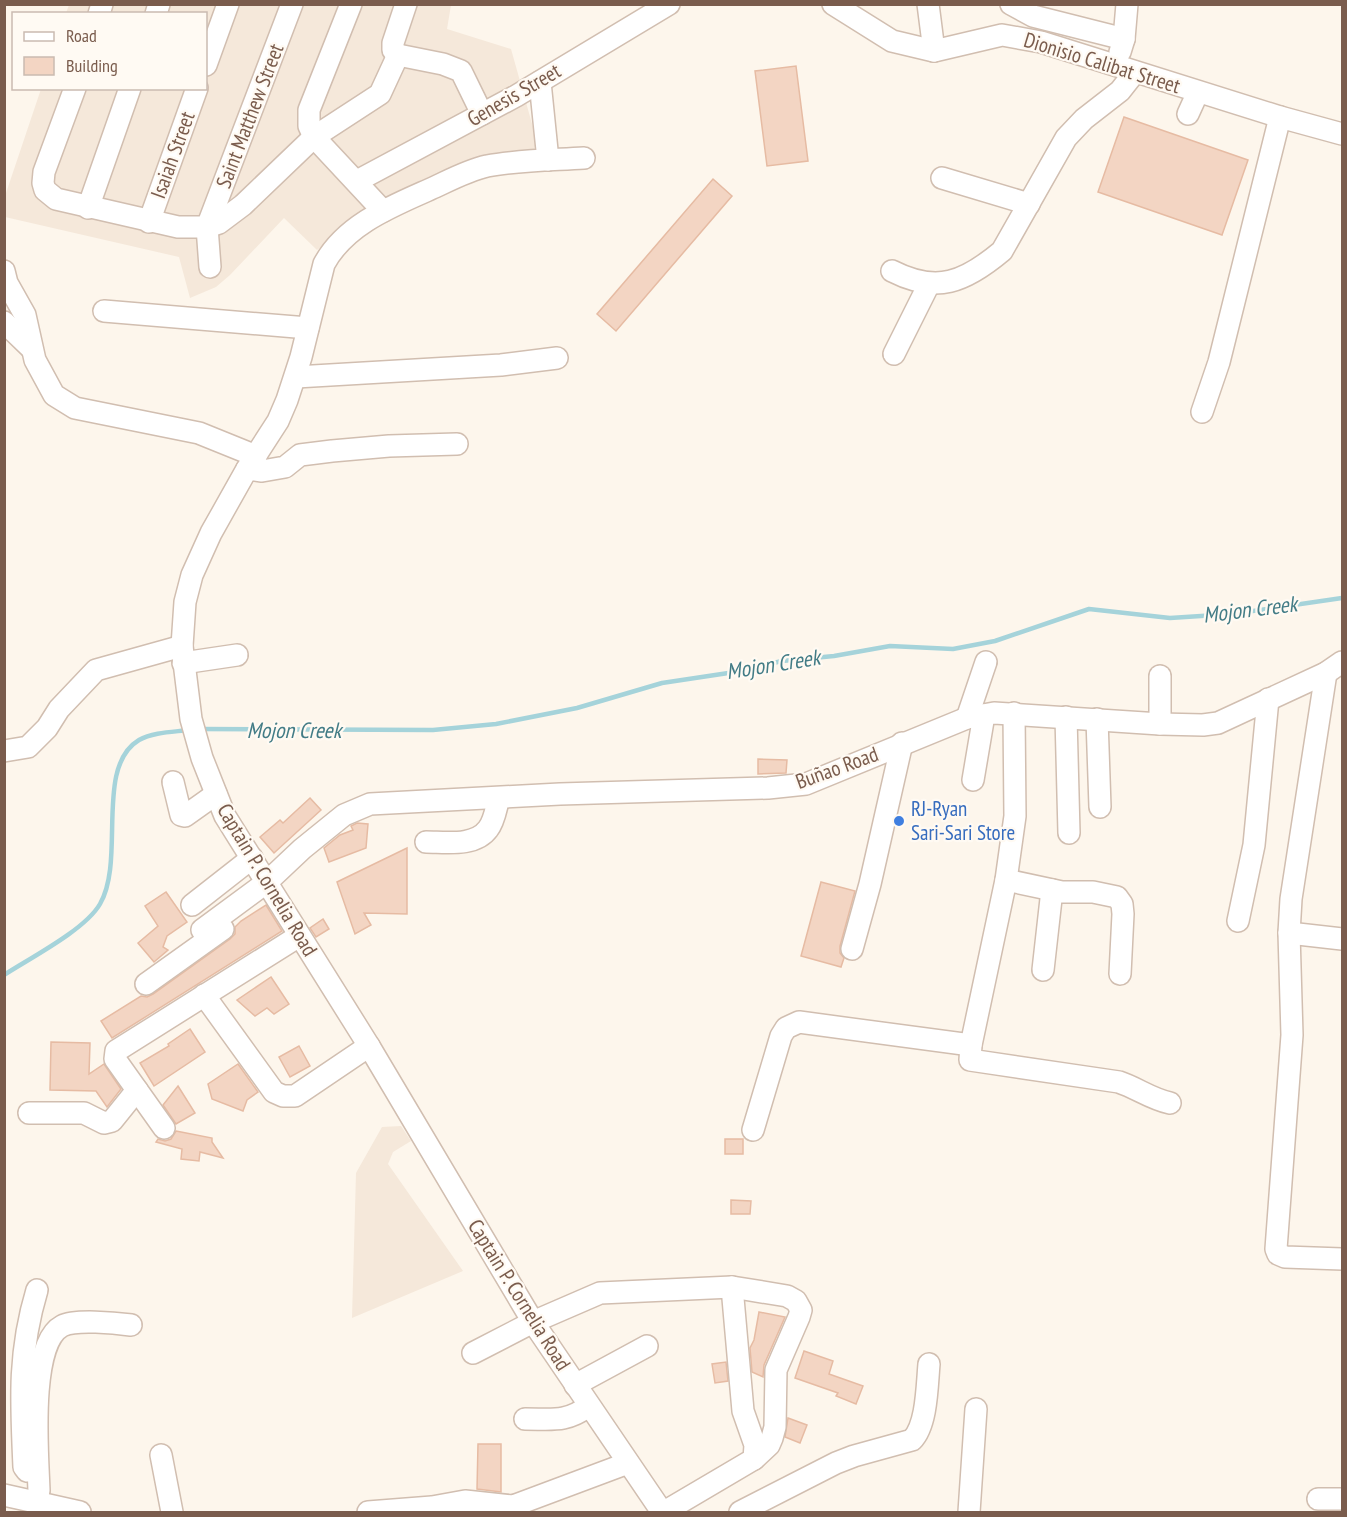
<svg xmlns="http://www.w3.org/2000/svg" width="1347" height="1517" font-family="'PT Sans Narrow',sans-serif">
<style>
.residential{fill:#f5e8da}
.lines{fill:none;stroke-linecap:round;stroke-linejoin:round}
.stream{stroke:#a5d3da;stroke-width:4.5}
.building{fill:#f3d5c3;stroke:#e6bba3;stroke-width:1.5}
.minor-casing{stroke:#d1beb0;stroke-width:24}
.minor{stroke:#fff;stroke-width:21}
.shop-dot{fill:#3f7fe0;stroke:#fffaf3;stroke-width:2}
.labels{text-anchor:middle;stroke-width:4.5;stroke-linejoin:round;paint-order:stroke}
.street-label{font-size:21px;fill:#7a5c4d;stroke:#fffaf3}
.shop-label{font-size:21px;fill:#366cbe;stroke:#fffaf3;text-anchor:start}
.water-label{font-size:22px;font-style:italic;fill:#437c86;stroke:#fffaf3}
</style>
<rect width="100%" height="100%" fill="#fdf6ec"/>
<g class="residential">
<polygon points="69,5 451,5 447,29 511,49 536,138 535,146 533,154 361,215 317,250 284,218 230,275 216,287 190,298 179,257 5,217 5,196 41,89 206,88 206,14 66,13"/>
<polygon points="401,1126 411,1141 393,1152 388,1164 463,1271 352,1318 356,1173 382,1127"/>
</g>
<g class="lines">
<g class="stream">
<polyline points="200,729 433,730 496,724 577,708 662,683 735,672 782,661 834,656 890,646 953,649 995,641 1089,609 1170,618 1232,614 1342,598"/>
<path d="M4,975c26,-17 81,-45 96,-71 26,-45 -6,-137 39,-164 14,-8 34,-8 50,-10"/>
</g>
</g>
<g class="building">
<polygon points="796,66 808,161 767,166 755,71"/>
<polygon points="1124,117 1248,160 1222,235 1098,192"/>
<polygon points="713,179 732,196 616,331 597,314"/>
<polygon points="758,759 787,760 786,773 758,774"/>
<polygon points="310,798 321,810 274,853 260,837 280,820 283,823"/>
<polygon points="357,823 368,824 366,848 329,862 324,848 340,835 353,830 351,826"/>
<polygon points="407,848 407,914 364,913 371,925 355,934 337,882"/>
<polygon points="821,882 855,891 840,946 840,953 844,958 841,967 801,956"/>
<polygon points="166,892 187,922 167,936 163,947 168,950 154,962 138,943 158,926 145,906"/>
<polygon points="266,905 282,931 112,1038 101,1021 141,996 147,997 153,994 230,939 235,934 235,927 241,921"/>
<polygon points="323,919 329,929 316,937 310,928"/>
<polygon points="271,977 289,1004 274,1014 267,1008 255,1016 237,1000"/>
<polygon points="190,1029 205,1052 154,1086 140,1063 169,1046 168,1044"/>
<polygon points="51,1042 90,1043 89,1074 104,1064 121,1089 107,1107 96,1091 50,1090"/>
<polygon points="299,1046 310,1066 290,1077 279,1057"/>
<polygon points="238,1064 258,1092 247,1100 243,1111 212,1099 208,1084"/>
<polygon points="178,1086 195,1113 176,1124 163,1105"/>
<polygon points="176,1131 212,1138 212,1142 223,1158 200,1152 199,1161 181,1159 182,1149 156,1142 158,1139 165,1141 171,1139"/>
<rect x="725" y="1139" width="18" height="15"/>
<polygon points="731,1200 751,1201 750,1214 731,1214"/>
<polygon points="759,1312 785,1317 764,1365 763,1377 752,1372 750,1348 754,1340"/>
<polygon points="804,1351 833,1361 829,1374 863,1386 856,1404 836,1396 838,1393 795,1378"/>
<polygon points="726,1362 728,1381 715,1383 712,1364"/>
<polygon points="788,1418 807,1425 800,1443 785,1437"/>
<polygon points="478,1444 501,1444 501,1492 477,1489"/>
</g>
<g class="lines">
<g class="minor-casing">
<g id="minor">
<polyline points="351,4 309,110 309,126 314,137 383,211"/>
<polyline points="833,4 892,41 934,51 1002,35 1041,42 1280,117 1342,134"/>
<polyline points="928,4 934,51"/>
<polyline points="1011,4 1033,16 1124,39"/>
<polyline points="99,14 102,4"/>
<polyline points="156,14 159,4"/>
<polyline points="1120,52 1124,39 1127,4"/>
<polyline points="398,55 443,64 461,71 482,114"/>
<polyline points="398,55 393,50 393,43 406,4"/>
<polyline points="206,65 228,4"/>
<polyline points="540,82 548,160"/>
<polyline points="75,88 44,172 43,183 45,190 56,199 178,227 207,227 219,223 243,205 314,137 380,94 398,55"/>
<polyline points="1188,114 1198,92"/>
<path d="M584,158c-32,2 -66,2 -97,8 -18,4 -35,13 -52,21 -40,18 -89,36 -111,77l-23,93 -14,43 -9,21 -31,48 -36,64 -19,42 -7,27 -3,44 9,73 11,39 23,58 144,230 164,276 129,190"/>
<polyline points="942,178 1029,204"/>
<polyline points="357,181 516,96 669,4"/>
<polyline points="88,208 130,88"/>
<polyline points="149,222 197,88"/>
<polyline points="210,267 207,227 292,4"/>
<polyline points="4,271 7,283 25,315 35,360 54,395 75,408 199,433 256,456"/>
<path d="M892,271c45,23 73,11 110,-20l64,-113 18,-19 36,-28 15,-19"/>
<polyline points="104,311 308,328"/>
<polyline points="4,322 31,348"/>
<polyline points="894,354 929,284"/>
<polyline points="296,377 501,365 557,358"/>
<polyline points="1202,412 1219,362 1280,117"/>
<polyline points="247,469 262,471 285,467 300,455 332,451 389,446 457,444"/>
<polyline points="183,663 237,655"/>
<polyline points="1326,673 1291,899 1289,933 1292,1035 1276,1249 1278,1254 1285,1257 1342,1259"/>
<polyline points="1160,676 1160,724"/>
<path d="M1014,713l1,103 -9,64 -35,165 -1,15 149,22c18,6 32,17 51,21"/>
<polyline points="1066,717 1069,833"/>
<polyline points="967,718 986,662"/>
<polyline points="1097,719 1100,807"/>
<polyline points="4,751 28,747 47,728 59,709 96,670 182,646"/>
<polyline points="973,780 984,715"/>
<polyline points="173,782 181,815 185,816 216,794"/>
<path d="M426,842c19,0 49,5 62,-13 7,-9 8,-22 11,-31"/>
<polyline points="1006,880 1062,892 1093,892 1117,897 1122,904 1123,914 1120,974"/>
<polyline points="192,905 252,858"/>
<polyline points="1238,921 1254,845 1268,699"/>
<polyline points="202,930 267,882 302,849 344,815 370,804 560,794 768,788 806,784 967,718 994,713 1160,724 1203,725 1218,723 1326,673 1342,662"/>
<polyline points="1289,933 1342,939"/>
<polyline points="852,949 870,884 902,743"/>
<polyline points="1043,970 1052,890"/>
<polyline points="146,984 223,929"/>
<polyline points="204,995 274,1092 283,1096 295,1096 369,1046"/>
<polyline points="29,1113 84,1113 104,1123 112,1121 137,1090"/>
<polyline points="164,1128 115,1059 116,1051 299,936"/>
<polyline points="753,1130 781,1036 786,1028 799,1022 971,1045"/>
<polyline points="473,1353 533,1322 600,1293 732,1287 787,1296 796,1301 801,1310 799,1317 776,1370 775,1427 772,1438 769,1445 754,1459"/>
<polyline points="575,1385 647,1346"/>
<path d="M525,1419c28,0 40,4 64,-13"/>
<polyline points="161,1455 172,1512"/>
<path d="M27,1471l-3,-4c-3,-66 -6,-114 13,-177"/>
<path d="M39,1491c-1,-34 -11,-147 23,-165 13,-7 54,-3 69,-1"/>
<polyline points="4,1495 80,1512"/>
<polyline points="1318,1499 1342,1499"/>
<polyline points="368,1512 432,1507 465,1501 513,1506 628,1463"/>
<polyline points="664,1512 754,1459 755,1445 743,1411 732,1287"/>
<path d="M740,1512l96,-49 18,-7 58,-16c15,-15 15,-54 17,-76"/>
<polyline points="969,1512 976,1409"/>
</g>
</g>
<use href="#minor" class="minor"/>
</g>
<circle class="shop-dot" cx="899" cy="821" r="6"/>
<g class="labels">
<g class="street-label">
<text transform="translate(1102 63) rotate(17)" y="7">Dionisio Calibat Street</text>
<text transform="translate(514 95) rotate(-30)" y="7">Genesis Street</text>
<text transform="translate(250 116) rotate(-69)" y="7">Saint Matthew Street</text>
<text transform="translate(173 155) rotate(-70)" y="7">Isaiah Street</text>
<text transform="translate(837 768) rotate(-20)" y="7">Buñao Road</text>
<text transform="translate(267 880) rotate(59)" y="7">Captain P. Cornelia Road</text>
<text transform="translate(519 1295) rotate(58)" y="7">Captain P. Cornelia Road</text>
</g>
<g class="shop-label">
<text x="911" y="816">RJ-Ryan<tspan x="911" dy="24">Sari-Sari Store</tspan></text>
</g>
<g class="water-label">
<text transform="translate(1250 609) rotate(-7)" y="8">Mojon Creek</text>
<text transform="translate(773 664) rotate(-9)" y="8">Mojon Creek</text>
<text x="294" y="738">Mojon Creek</text>
</g>
</g>
<rect width="1347" height="1517" fill="none" stroke="#7a5c4d" stroke-width="12"/>
<rect x="12" y="12" width="195" height="78" fill="#fffaf3" stroke="#cabbb1" stroke-width="1.5"/>
<rect x="24" y="32" width="30" height="9" fill="#ffffff" stroke="#cabbb1" stroke-width="1.5"/>
<text x="66" y="42" font-size="18" fill="#7a5c4d">Road</text>
<rect x="24" y="57" width="30" height="18" fill="#f3d5c3" stroke="#cabbb1" stroke-width="1.5"/>
<text x="66" y="72" font-size="18" fill="#7a5c4d">Building</text>
</svg>
